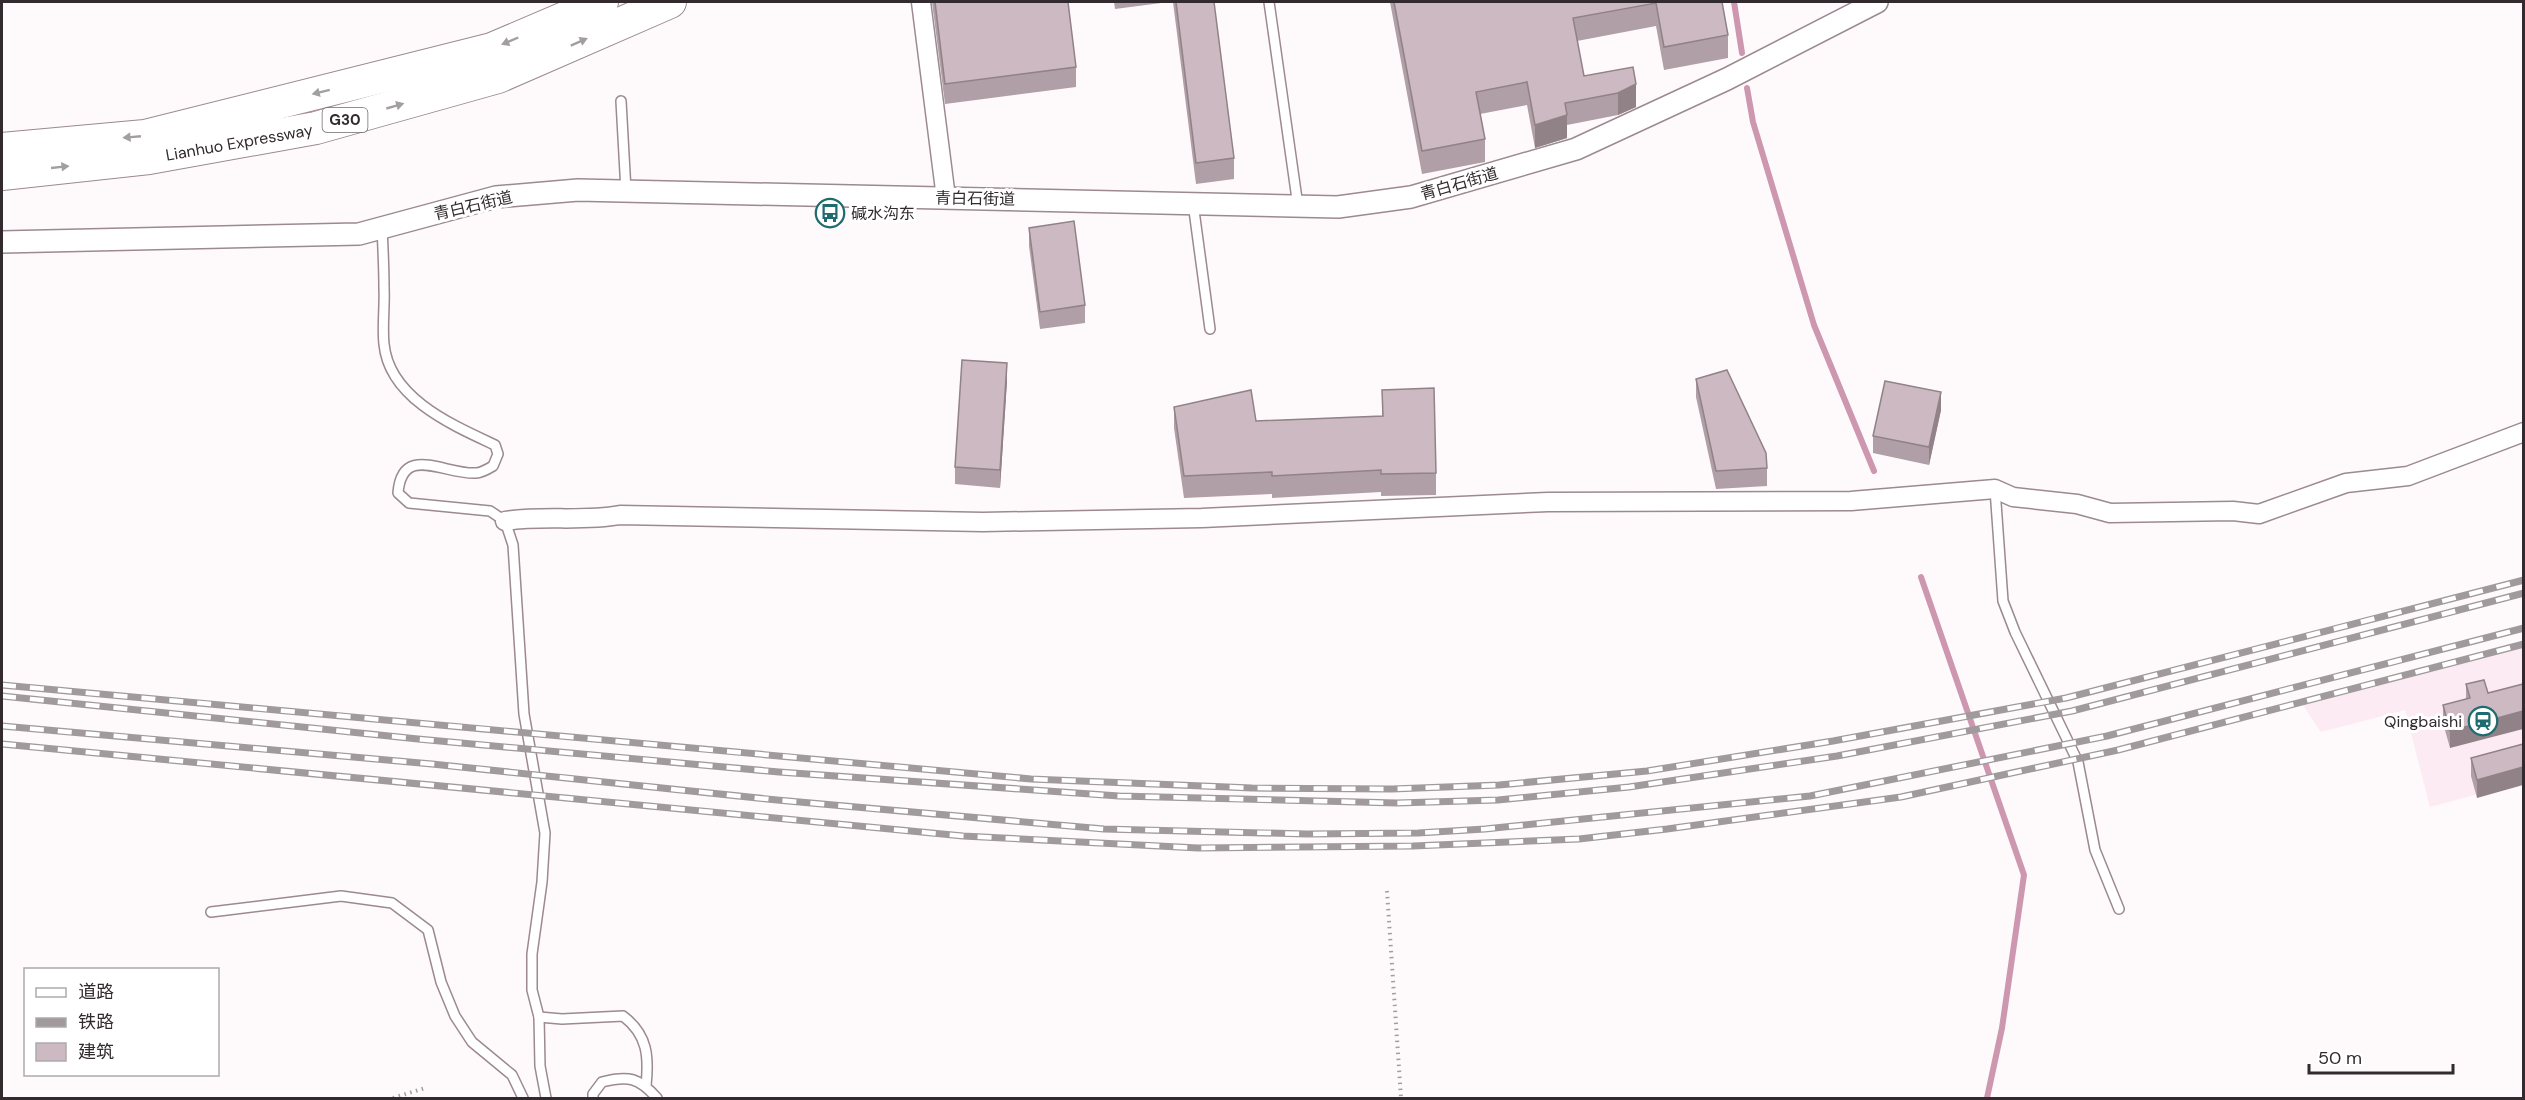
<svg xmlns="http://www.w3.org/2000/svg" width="2525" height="1100" font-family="'DM Sans','Noto Sans SC',sans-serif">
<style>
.built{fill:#fcebf2}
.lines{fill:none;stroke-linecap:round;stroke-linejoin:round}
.stream{stroke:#cd97b0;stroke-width:6}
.service-casing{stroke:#9c8991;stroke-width:12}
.minor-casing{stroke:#9c8991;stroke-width:21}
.tertiary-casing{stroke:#9c8991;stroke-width:24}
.motorway-casing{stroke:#9c8991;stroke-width:34}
.path{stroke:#a39d9f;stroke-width:4;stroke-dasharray:1.5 4.5;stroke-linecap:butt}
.service{stroke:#fff;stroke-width:9}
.minor{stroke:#fff;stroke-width:18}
.tertiary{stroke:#fff;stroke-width:21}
.motorway{stroke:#fff;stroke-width:32}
.rail-casing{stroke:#a09a9c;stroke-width:7}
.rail{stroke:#fff;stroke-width:4.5;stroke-dasharray:14;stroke-linecap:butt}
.wall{fill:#b09fa6}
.shaded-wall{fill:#908287}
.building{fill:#cdb9c1;stroke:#908287;stroke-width:1.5}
.oneway{fill:#a39fa1}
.labels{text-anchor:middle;stroke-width:6;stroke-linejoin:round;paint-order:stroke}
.shield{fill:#fff;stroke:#706a6d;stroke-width:1.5}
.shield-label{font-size:15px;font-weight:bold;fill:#322a2e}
.street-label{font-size:16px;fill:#322a2e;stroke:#fff}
.poi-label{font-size:16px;fill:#322a2e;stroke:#fff;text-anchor:start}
</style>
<rect width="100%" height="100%" fill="#fefafb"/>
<polygon class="built" points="2523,643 2523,782 2430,807 2405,710 2321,732 2299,699"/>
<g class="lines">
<g class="stream">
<polyline points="1734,2 1742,53"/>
<polyline points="1747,88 1753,122 1814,325 1874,471"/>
<polyline points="1921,577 2024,875 2002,1028 1987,1098"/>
</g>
<g class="service-casing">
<g id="service">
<polyline points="1269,2 1298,206"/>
<polyline points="621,101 626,191"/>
<polyline points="1193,203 1210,329"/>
<path d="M382,228c1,20 2,40 2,60 1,18 -2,38 0,56 5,54 68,81 111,101l3,9 -5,12c-5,3 -12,7 -17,7 -31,2 -74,-30 -78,20l11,10 81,8 15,10 8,24 11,169 21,119 -3,49 -10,72v36l7,27 1,49 6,32"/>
<polyline points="1995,489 2003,601 2015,632 2078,762 2095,850 2119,909"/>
<polyline points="211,912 341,896 392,903 428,930 441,982 455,1016 472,1042 512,1075 523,1098"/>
<path d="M539,1017l23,2 61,-3c25,19 26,41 23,70"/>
<path d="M593,1098v-4l9,-12c27,-7 37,-4 55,16"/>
</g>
</g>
<g class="minor-casing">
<g id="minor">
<polyline points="921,2 946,198"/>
<path d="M505,521c38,-6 77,1 115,-6l363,7 219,-4 346,-16 303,-1 144,-12 18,8 64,7 33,9 123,-2 26,3 87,-31 62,-7 116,-44"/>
</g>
</g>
<g class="tertiary-casing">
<polyline id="tertiary" points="2,242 359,234 496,197 578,190 1338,207 1411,197 1576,149 1727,79 1877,2"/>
</g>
<g class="motorway-casing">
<g id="motorway">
<polyline points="2,149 145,136 492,49 602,2"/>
<polyline points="2,174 149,158 316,128 498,77 670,2"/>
</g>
</g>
<g class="path">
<polyline points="1387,891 1401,1098"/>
<polyline points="393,1098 425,1088"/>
</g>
<use href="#service" class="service"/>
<use href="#minor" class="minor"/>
<use href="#tertiary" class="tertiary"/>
<use href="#motorway" class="motorway"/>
<g class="rail-casing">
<g id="rail">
<polyline points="2,685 1031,779 1252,788 1392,789 1499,785 1647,771 1833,741 2066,698 2524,580"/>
<polyline points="2,696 418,739 779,772 1119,796 1397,803 1498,800 1629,787 1837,756 2072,711 2524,593"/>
<polyline points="2,726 432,764 777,800 1104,829 1307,834 1418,833 1485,829 1810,796 2107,736 2524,628"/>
<polyline points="2,744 963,836 1198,848 1413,846 1579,839 1667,829 1901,797 2118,750 2524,644"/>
</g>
</g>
<use href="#rail" class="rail"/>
</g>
<g class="wall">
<polygon points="932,2 1068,2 1076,67 1076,87 945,104"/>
<polygon points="1114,2 1169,2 1115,9"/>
<polygon points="1173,2 1214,2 1234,158 1234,179 1196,184"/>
<polygon points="1390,2 1722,2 1728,35 1728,58 1664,70 1656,26 1577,41 1584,76 1633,67 1636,107 1618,115 1567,125 1567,138 1535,148 1527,105 1480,114 1485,139 1485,162 1422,174"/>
<polygon points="1029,228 1085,305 1085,323 1040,329 1029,246"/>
<polygon points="1696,379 1767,468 1767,486 1716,489 1696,397"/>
<polygon points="1007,381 1000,488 955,484 955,467"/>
<polygon points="1382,390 1436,473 1436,495 1381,496 1381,492 1272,498 1272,494 1184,498 1174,428 1174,407 1256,421 1382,416"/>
<polygon points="1941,410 1929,465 1873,453 1873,436"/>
<polygon points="2484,680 2450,748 2443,723 2443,705 2466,699 2466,684"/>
<polygon points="2523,744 2477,798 2471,776 2471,758"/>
</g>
<g class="shaded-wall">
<polygon points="1636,84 1636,107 1618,115 1618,93"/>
<polygon points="1567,115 1567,138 1535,148 1535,125"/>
<polygon points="1007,363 1007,381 1000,488 1000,470"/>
<polygon points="1941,392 1941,410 1929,465 1929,447"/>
<polygon points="2523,711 2523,729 2450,748 2450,731"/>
<polygon points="2523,767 2523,785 2477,798 2477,780"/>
</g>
<g class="building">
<polygon points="935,2 1068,2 1076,67 945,84"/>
<polygon points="1176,2 1214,2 1234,158 1196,163"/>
<polygon points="1394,2 1722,2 1728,35 1664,47 1656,3 1573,18 1584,76 1633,67 1636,84 1618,93 1565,103 1567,115 1535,125 1527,82 1476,92 1485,139 1422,151"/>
<polygon points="1074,221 1085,305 1040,312 1029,228"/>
<polygon points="962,360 1007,363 1000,470 955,467"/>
<polygon points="1727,370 1766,453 1767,468 1716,471 1696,379"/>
<polygon points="1885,381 1941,392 1929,447 1873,436"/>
<polygon points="1434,388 1436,473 1381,474 1381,470 1272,476 1272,472 1184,476 1174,407 1251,390 1256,421 1383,416 1382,390"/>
<polygon points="2484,680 2488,693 2523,684 2523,711 2450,731 2443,705 2470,698 2466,684"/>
<polygon points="2523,744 2523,767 2477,780 2471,758"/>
</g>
<defs><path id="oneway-solid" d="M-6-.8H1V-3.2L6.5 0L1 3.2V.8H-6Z" transform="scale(1.5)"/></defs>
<g class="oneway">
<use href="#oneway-solid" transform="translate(510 41) rotate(157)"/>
<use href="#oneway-solid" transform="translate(579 42) rotate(-24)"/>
<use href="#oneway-solid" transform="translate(321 92) rotate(166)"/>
<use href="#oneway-solid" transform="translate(395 106) rotate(-16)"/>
<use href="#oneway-solid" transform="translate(132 137) rotate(175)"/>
<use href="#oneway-solid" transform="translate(60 167) rotate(-6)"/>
</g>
<defs>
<g id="bus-ring" transform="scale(1.5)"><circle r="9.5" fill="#fff" stroke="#1f6b6f" stroke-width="1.5"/><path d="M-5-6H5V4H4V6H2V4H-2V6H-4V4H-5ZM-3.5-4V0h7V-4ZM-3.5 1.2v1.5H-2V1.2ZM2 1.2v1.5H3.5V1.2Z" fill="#1f6b6f"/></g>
<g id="station-ring" transform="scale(1.5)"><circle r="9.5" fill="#fff" stroke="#1f6b6f" stroke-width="1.5"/><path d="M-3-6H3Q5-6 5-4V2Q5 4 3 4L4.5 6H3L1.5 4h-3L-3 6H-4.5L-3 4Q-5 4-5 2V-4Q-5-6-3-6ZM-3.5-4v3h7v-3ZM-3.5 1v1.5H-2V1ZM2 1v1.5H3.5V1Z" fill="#1f6b6f"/></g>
</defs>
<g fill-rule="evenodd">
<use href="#bus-ring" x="830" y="213"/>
<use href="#station-ring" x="2483" y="721"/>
</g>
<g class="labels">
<rect class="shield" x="322.5" y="108" width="45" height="24" rx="4.5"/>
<g class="shield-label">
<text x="345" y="125">G30</text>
</g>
<g class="street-label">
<text transform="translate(239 142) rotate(-10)" y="6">Lianhuo Expressway</text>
<text transform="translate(1459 183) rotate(-16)" y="6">青白石街道</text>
<text transform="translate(975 198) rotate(1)" y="6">青白石街道</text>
<text transform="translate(473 205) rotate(-13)" y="6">青白石街道</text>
</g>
<g class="poi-label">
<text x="851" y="219">碱水沟东</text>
<text x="2462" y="727" text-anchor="end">Qingbaishi</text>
</g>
</g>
<rect width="2525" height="1100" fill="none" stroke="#322a2e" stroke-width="6"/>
<rect x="24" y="968" width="195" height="108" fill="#ffffff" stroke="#adaaab" stroke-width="1.5"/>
<rect x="36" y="988" width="30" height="9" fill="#ffffff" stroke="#adaaab" stroke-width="1.5"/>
<text x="78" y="998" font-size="18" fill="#322a2e">道路</text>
<rect x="36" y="1018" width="30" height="9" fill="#a09a9c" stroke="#adaaab" stroke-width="1.5"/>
<text x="78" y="1028" font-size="18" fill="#322a2e">铁路</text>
<rect x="36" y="1043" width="30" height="18" fill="#cdb9c1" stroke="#adaaab" stroke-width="1.5"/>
<text x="78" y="1058" font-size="18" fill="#322a2e">建筑</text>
<path d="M2309 1064v9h144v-9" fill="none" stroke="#322a2e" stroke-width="3"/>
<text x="2318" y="1064" font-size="18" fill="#322a2e" stroke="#ffffff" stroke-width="4.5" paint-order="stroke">50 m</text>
</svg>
